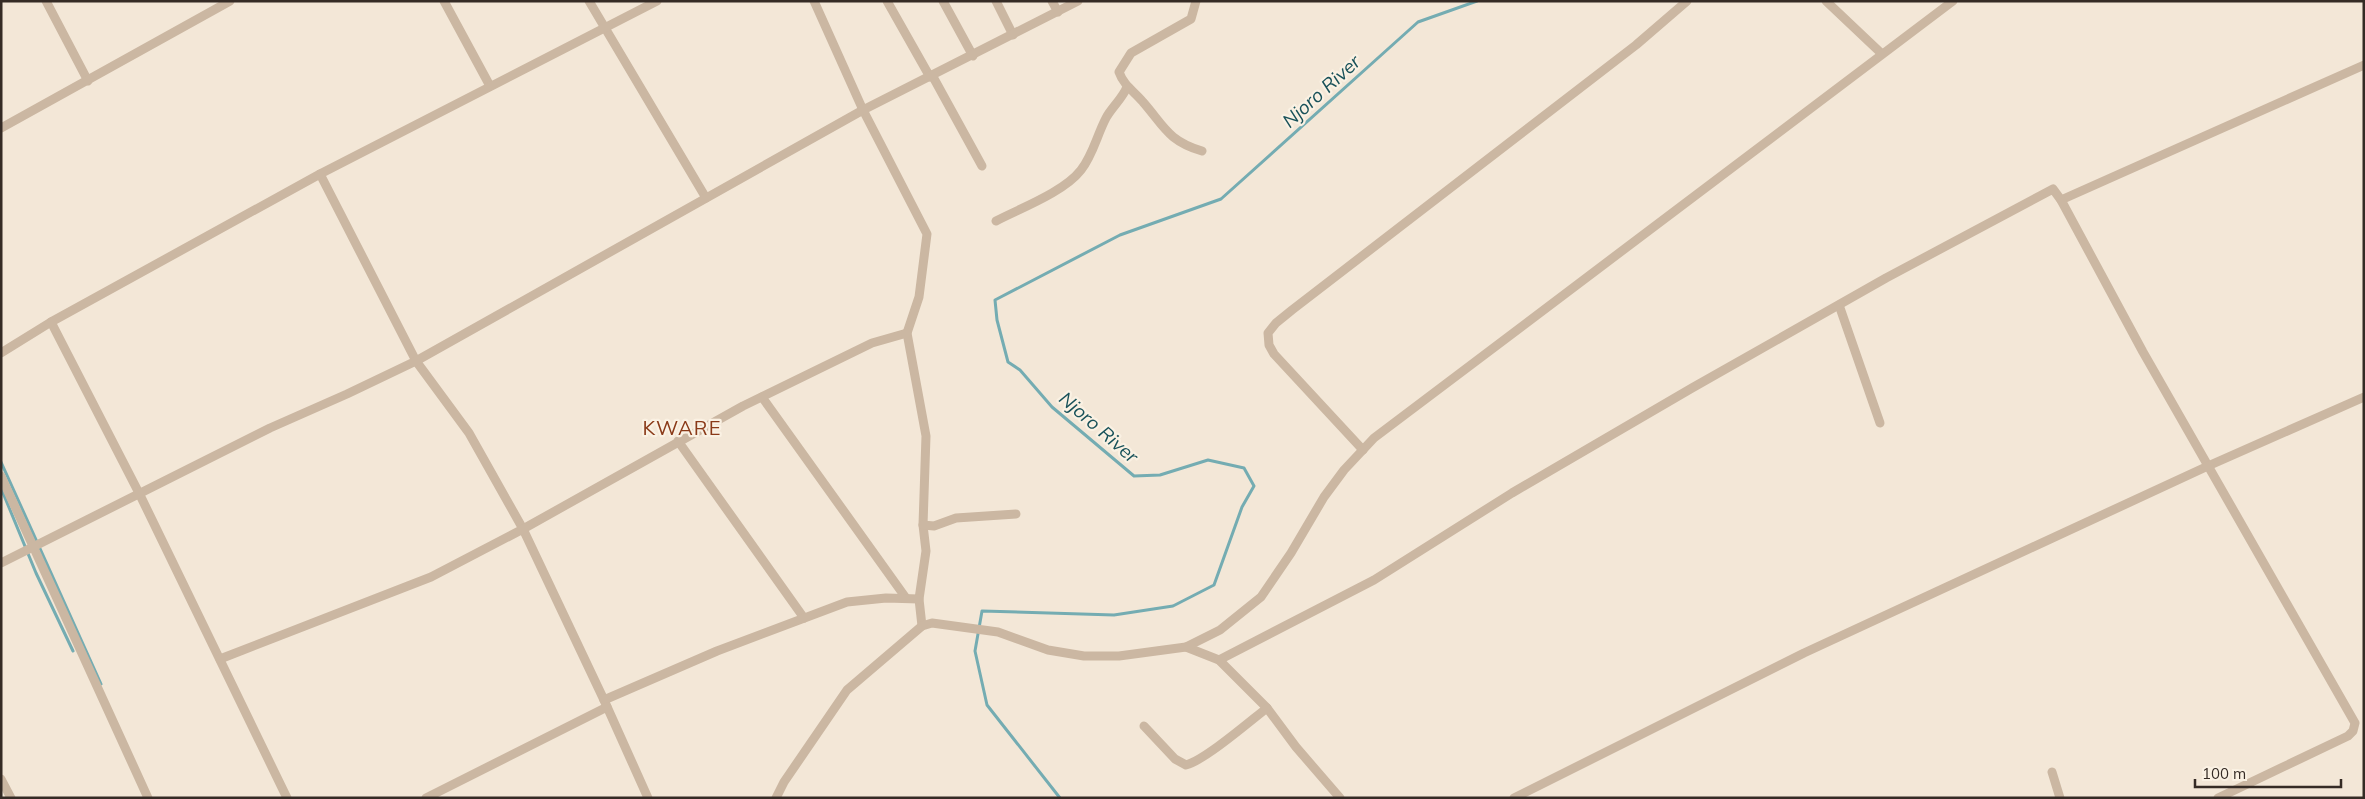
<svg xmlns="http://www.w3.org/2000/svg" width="2365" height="799" font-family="Mulish,sans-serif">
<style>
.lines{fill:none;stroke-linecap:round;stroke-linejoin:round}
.stream{stroke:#74acb2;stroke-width:3}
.street{stroke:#cbb7a2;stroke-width:9}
.labels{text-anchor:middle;stroke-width:4.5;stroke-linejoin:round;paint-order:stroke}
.water-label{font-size:19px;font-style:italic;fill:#185159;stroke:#faf1e3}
.quarter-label{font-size:20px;letter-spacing:1px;fill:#8a3a18;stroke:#faf1e3}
</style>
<rect width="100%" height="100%" fill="#f3e7d7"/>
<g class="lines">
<g class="stream">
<polyline points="1,462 101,684"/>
<polyline points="1,488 36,573 73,651"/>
<polyline points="1060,798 987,705 975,651 982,611 1114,615 1173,606 1214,585 1242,507 1254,486 1244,468 1208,460 1160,475 1134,476 1052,407 1020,370 1008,362 997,320 995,300 1120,235 1221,199 1418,22 1477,1"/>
</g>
<g class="street">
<polyline points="46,1 88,81"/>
<polyline points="444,1 490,86"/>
<polyline points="589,1 706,198"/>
<polyline points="814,1 863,110 927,234 919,297 907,333 926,436 923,525 926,551 919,599 922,626"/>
<polyline points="887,1 930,77"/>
<polyline points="943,1 973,56"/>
<polyline points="996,1 1013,35"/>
<polyline points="1052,1 1058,12"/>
<path d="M1196,1l-5,18 -60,34 -12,19c5,14 15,19 24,30 21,24 25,39 59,49"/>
<polyline points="1826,1 1882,54"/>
<polyline points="932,75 982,166"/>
<polyline points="1,128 230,1"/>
<polyline points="320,174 416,361 469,433 523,529 604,700 648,798"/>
<polyline points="2061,200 2364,65"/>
<path d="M996,221c25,-13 68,-29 85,-51 12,-15 16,-35 25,-52 6,-11 16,-19 21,-31"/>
<polyline points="1839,305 1880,423"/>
<polyline points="51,322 140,495 287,798"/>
<polyline points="1,353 51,322 320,174 657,1"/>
<polyline points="762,397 906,598"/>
<polyline points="678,441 804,618"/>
<polyline points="1363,450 1274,354 1269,345 1268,333 1276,323 1292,310 1636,45 1687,1"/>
<polyline points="1,476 148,798"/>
<polyline points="923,525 934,526 956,518 1016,514"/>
<polyline points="1,563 270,428 347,394 416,361 863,110 1078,1"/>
<polyline points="1186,647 1219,660 1267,708 1296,747 1340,798"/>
<polyline points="220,659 431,577 523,529 743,406 872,343 907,333"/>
<polyline points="1219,660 1374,580 1512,493 1692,388 1886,278 2053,189 2061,200 2143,352 2355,723 2353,731 2348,736 2218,798"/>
<polyline points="604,700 717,651 847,602 886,598 919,599"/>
<path d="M1144,726l31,33 11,6c19,-5 63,-43 81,-57"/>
<polyline points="2052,772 2060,798"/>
<polyline points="1,779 11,798"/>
<polyline points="426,798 607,707"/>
<polyline points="776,798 784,782 847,690 922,626 932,623 998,632 1048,650 1084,656 1119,656 1186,647 1220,630 1261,597 1291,553 1324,497 1344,470 1374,438 1953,1"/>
<polyline points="1514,798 1804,653 2208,466 2364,397"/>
</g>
</g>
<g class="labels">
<g class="water-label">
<text transform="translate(1321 91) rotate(-42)" y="7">Njoro River</text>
<text transform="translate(1099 427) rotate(41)" y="7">Njoro River</text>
</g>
<g class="quarter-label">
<text x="682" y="435">KWARE</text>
</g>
</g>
<rect width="2365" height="799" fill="none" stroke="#352b25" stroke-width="5"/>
<path d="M2195 779v8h146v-8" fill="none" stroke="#352b25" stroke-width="2.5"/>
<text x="2202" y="779" font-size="15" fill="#352b25" stroke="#faf1e3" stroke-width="4" paint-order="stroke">100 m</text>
</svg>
